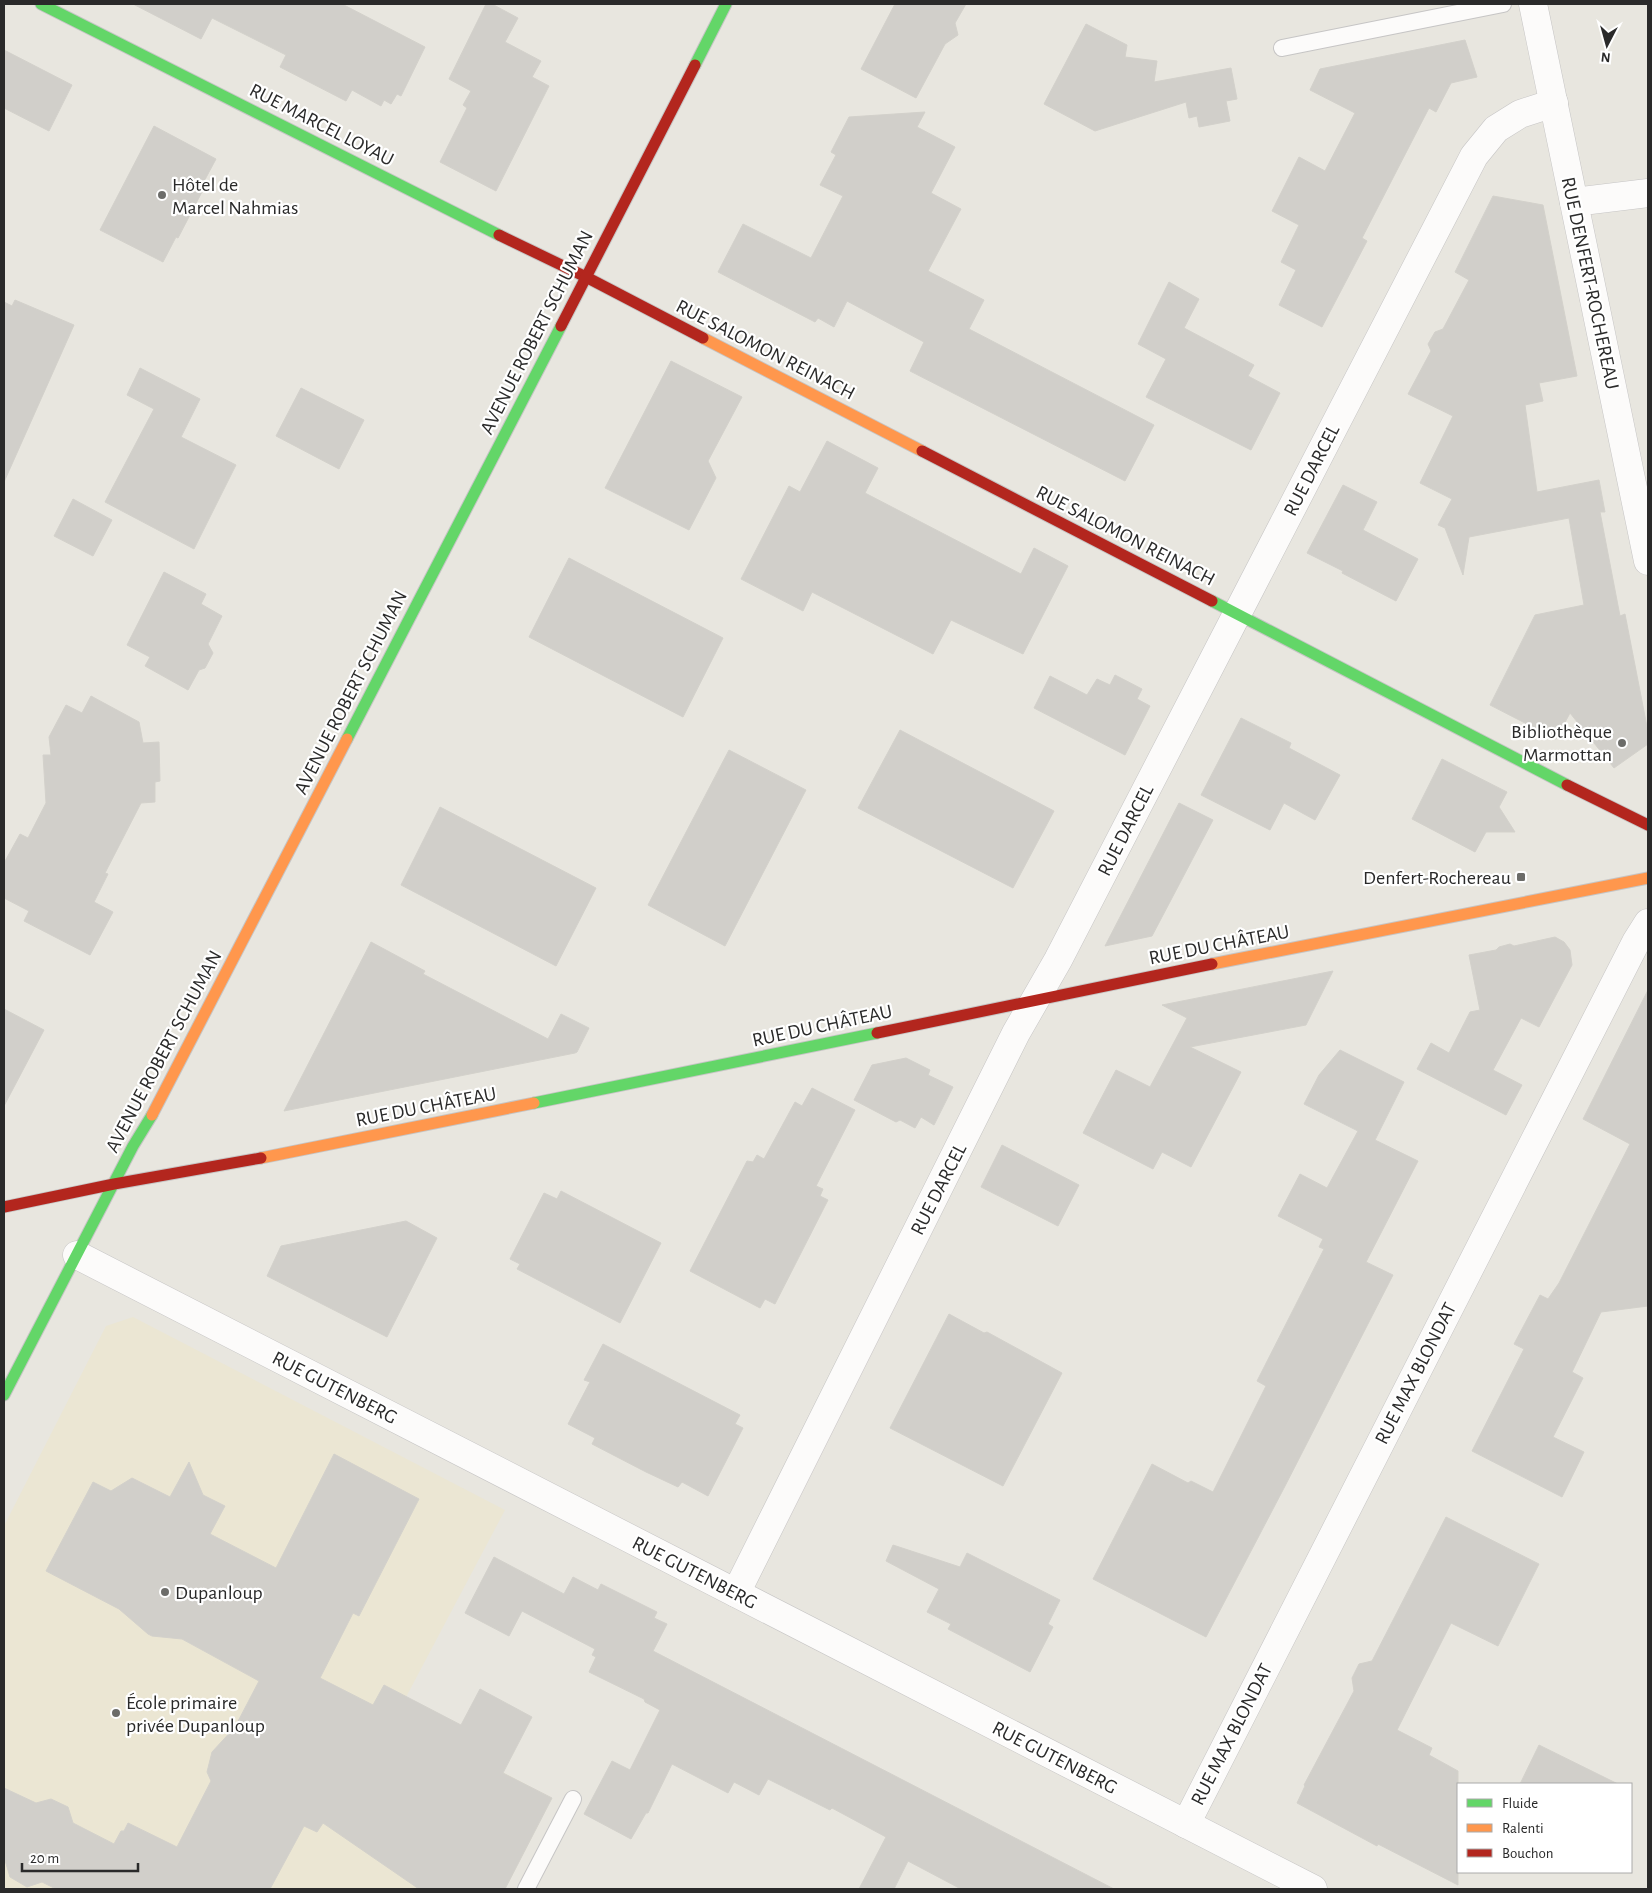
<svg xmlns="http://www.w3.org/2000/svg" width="1652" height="1893" font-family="'Alegreya Sans',sans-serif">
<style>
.education{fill:#ebe6d3}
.building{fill:#d1cfca;stroke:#d3d1cb}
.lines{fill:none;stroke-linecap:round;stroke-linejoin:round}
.lane-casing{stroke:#c6c5c5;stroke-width:18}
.street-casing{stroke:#c6c5c5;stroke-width:29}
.fast-casing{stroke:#c6c5c5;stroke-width:13}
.slow-casing{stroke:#c6c5c5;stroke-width:13}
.jam-casing{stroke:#c6c5c5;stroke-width:13}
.lane{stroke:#fcfbfa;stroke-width:16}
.street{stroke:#fcfbfa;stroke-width:28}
.fast{stroke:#63d668;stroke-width:11}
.slow{stroke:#ff974d;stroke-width:11}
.jam{stroke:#b3261e;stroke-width:11}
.poi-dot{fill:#6c6c69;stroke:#fff;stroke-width:2}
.labels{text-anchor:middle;stroke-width:4.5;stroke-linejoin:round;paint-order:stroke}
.street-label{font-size:20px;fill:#2a2a2a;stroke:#fff}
.poi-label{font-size:20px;fill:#2a2a2a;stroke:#fff;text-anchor:start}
</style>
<rect width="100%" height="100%" fill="#e8e6df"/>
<polygon class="education" points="133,1317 505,1510 396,1716 552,1798 505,1889 4,1889 4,1526 106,1326"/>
<g class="building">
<polygon points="133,4 342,4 425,47 401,96 397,94 391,104 384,100 381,106 352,90 346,101 280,67 286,55 212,18 201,39"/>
<polygon points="486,4 492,4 518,18 505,42 541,61 532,77 549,86 496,191 440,162 467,108 463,105 471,91 449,79"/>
<polygon points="895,4 966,4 955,23 958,35 945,44 916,98 861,69"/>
<polygon points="1086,24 1127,45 1125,57 1157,61 1154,82 1231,68 1237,99 1226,101 1230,121 1199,127 1197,116 1189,118 1186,102 1095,131 1044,104"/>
<polygon points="1465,40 1477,77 1451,83 1436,112 1429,108 1362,238 1367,241 1322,327 1279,305 1296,270 1281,262 1299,225 1272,211 1299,157 1325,171 1355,113 1310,90 1320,69"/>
<polygon points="4,50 72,85 49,131 4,108"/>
<polygon points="925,112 917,127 955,147 931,193 961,209 928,271 984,300 969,329 1154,425 1125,481 910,371 924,342 847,301 834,327 818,318 815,322 718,272 743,224 811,258 843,196 820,185 836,155 831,152 849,117"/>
<polygon points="154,126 216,159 201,187 204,188 178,238 176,237 163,262 100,230"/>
<polygon points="1493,196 1543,205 1577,376 1539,383 1543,401 1525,405 1537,492 1599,480 1605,512 1600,512 1620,616 1625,614 1648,732 1648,744 1614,768 1570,713 1556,739 1490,705 1535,615 1584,605 1569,518 1469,537 1463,575 1445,528 1438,525 1452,499 1420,483 1453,416 1408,394 1431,351 1428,344 1435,332 1443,329 1469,280 1455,272"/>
<polygon points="1169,282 1199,299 1184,328 1254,365 1248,376 1280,393 1251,450 1146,397 1166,359 1138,344"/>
<polygon points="15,300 74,325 4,482 4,302 12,306"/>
<polygon points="671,361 742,397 708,461 716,478 689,530 605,488"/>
<polygon points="140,368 200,399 181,437 236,465 194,549 105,502 154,409 127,395"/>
<polygon points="301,388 364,420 339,469 276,436"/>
<polygon points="827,441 878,468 865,493 1021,574 1034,548 1068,566 1023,654 951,620 933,654 812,592 803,611 741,579 789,486 800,492"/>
<polygon points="1343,485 1377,502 1363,530 1418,559 1396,601 1342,573 1343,571 1307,553"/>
<polygon points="73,499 112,520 93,556 54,536"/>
<polygon points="569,558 723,638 683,717 529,637"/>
<polygon points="164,572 206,594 201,604 222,616 208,644 213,653 205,668 199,670 188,690 145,666 150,657 127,645"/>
<polygon points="1115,675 1142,689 1137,699 1150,706 1125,755 1034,708 1050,676 1087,695 1097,679 1110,685"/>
<polygon points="91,696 139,722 143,743 159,742 160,781 155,782 155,802 141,803 105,873 108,874 94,902 113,912 90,955 24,921 29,911 4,898 4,863 20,834 28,838 46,803 43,755 51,755 49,737 66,705 82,713"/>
<polygon points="1241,718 1291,743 1289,748 1340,775 1315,820 1284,803 1270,830 1201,795"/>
<polygon points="900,730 1054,811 1013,888 858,808"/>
<polygon points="729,750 806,790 725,946 648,905"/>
<polygon points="1442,759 1507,792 1499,807 1515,832 1486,832 1475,852 1412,819"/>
<polygon points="1179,803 1213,820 1152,936 1105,946"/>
<polygon points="440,807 596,888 556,966 401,885"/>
<polygon points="1555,937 1564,942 1570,950 1572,965 1539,1027 1521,1018 1493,1070 1522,1085 1506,1115 1417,1069 1431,1043 1449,1053 1470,1012 1480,1010 1469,955 1496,950 1499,947 1510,944 1514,946"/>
<polygon points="371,942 425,971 423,974 548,1039 561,1014 589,1028 577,1052 575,1053 284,1111"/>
<polygon points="1333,971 1306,1025 1190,1047 1241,1072 1191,1167 1162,1152 1153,1169 1083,1133 1116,1070 1150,1087 1187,1018 1162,1005"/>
<polygon points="1648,990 1648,1306 1601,1312 1572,1372 1583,1378 1553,1437 1584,1452 1562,1497 1472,1451 1524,1349 1514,1344 1540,1295 1548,1299 1559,1283 1630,1144 1583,1119"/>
<polygon points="4,1009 44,1030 4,1106"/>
<polygon points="1340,1050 1404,1082 1375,1140 1418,1161 1366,1262 1393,1275 1284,1488 1206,1637 1093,1579 1152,1464 1188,1483 1191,1481 1213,1492 1266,1386 1257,1381 1324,1249 1319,1247 1323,1239 1278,1216 1300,1174 1327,1188 1358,1131 1304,1104 1319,1075"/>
<polygon points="906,1058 930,1070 928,1075 953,1087 934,1125 921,1117 915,1128 900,1120 896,1122 854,1100 872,1065"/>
<polygon points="812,1088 855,1110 816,1186 823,1189 820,1196 828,1200 775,1304 765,1299 760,1308 690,1271 747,1161 753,1162 757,1155 764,1159 795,1102 802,1106"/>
<polygon points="1002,1145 1079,1185 1058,1226 981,1187"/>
<polygon points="561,1191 661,1243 620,1323 517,1269 520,1264 510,1259 544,1193 557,1199"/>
<polygon points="406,1221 437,1238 387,1337 267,1276 281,1246"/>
<polygon points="949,1314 984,1333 987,1332 1062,1373 1003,1486 890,1428"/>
<polygon points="603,1344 740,1415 735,1424 743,1428 708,1496 682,1482 678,1487 646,1472 592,1444 595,1438 568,1424 590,1382 584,1380"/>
<polygon points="334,1454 419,1499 359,1616 353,1613 320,1678 373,1705 384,1685 461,1725 480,1689 532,1717 503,1773 552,1798 505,1889 419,1889 323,1823 317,1832 304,1826 270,1889 56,1889 42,1882 27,1887 10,1877 4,1857 4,1788 36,1803 51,1799 68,1807 73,1823 114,1844 121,1831 124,1831 128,1823 177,1847 211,1781 207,1772 212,1752 235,1727 259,1681 182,1639 152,1636 148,1634 119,1609 46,1571 93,1482 111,1491 132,1478 170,1497 189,1462 203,1495 225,1506 210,1534 276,1568"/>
<polygon points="1446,1517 1539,1564 1498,1646 1451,1623 1397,1730 1432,1748 1429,1755 1458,1771 1458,1885 1378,1844 1377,1846 1297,1803 1305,1786 1304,1785 1354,1691 1352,1678 1359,1664 1372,1661"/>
<polygon points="893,1545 960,1567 967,1553 1060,1600 1048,1624 1053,1627 1030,1672 948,1629 951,1624 927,1612 939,1589 886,1561"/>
<polygon points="494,1557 564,1594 573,1577 598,1590 601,1584 657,1612 654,1618 667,1624 653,1651 1114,1889 961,1889 908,1861 894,1889 859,1889 886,1837 832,1808 830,1810 768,1779 759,1795 734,1782 728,1793 672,1764 648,1813 646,1813 631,1839 584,1814 612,1761 630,1770 660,1710 645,1702 644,1699 589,1672 596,1657 592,1655 595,1649 522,1611 509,1636 465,1613"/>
<polygon points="1539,1745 1618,1784 1520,1784"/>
</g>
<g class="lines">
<g class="lane-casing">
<g id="lane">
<polyline points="1282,48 1503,4"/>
<polyline points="526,1889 573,1799"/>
</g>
</g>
<g class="street-casing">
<g id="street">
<polyline points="1533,4 1648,561"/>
<polyline points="1574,202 1648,193"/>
<polyline points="77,1255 1313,1889"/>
<polyline points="736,1593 1016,1033 1058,960 1474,156 1496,129 1520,114 1554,103"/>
<polyline points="1186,1824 1636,942 1648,923"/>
</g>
</g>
<g class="fast-casing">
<g id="fast">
<polyline points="41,4 499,235"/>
<polyline points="695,65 726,4"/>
<polyline points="1212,601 1567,785"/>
<polyline points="347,739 561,326"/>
<polyline points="534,1103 877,1033"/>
<polyline points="4,1395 133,1146 152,1115"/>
</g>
</g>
<g class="slow-casing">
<g id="slow">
<polyline points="703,338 922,451"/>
<polyline points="1212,964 1648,878"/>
<polyline points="152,1115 347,739"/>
<polyline points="261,1158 534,1103"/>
</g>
</g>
<g class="jam-casing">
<g id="jam">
<polyline points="499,235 586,277 703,338"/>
<polyline points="561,326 695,65"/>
<polyline points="922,451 1212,601"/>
<polyline points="1567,785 1648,825"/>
<polyline points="877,1033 1212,964"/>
<polyline points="4,1207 114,1184 261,1158"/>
</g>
</g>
<use href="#lane" class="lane"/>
<use href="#street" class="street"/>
<use href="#fast" class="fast"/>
<use href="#slow" class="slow"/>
<use href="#jam" class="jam"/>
</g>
<g class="poi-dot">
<circle cx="162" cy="195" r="5"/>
<circle cx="1622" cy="743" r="5"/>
<rect x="1516" y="872" width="10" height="10" rx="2.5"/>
<circle cx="165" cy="1592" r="5"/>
<circle cx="116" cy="1713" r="5"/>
</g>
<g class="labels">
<g class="street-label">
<text transform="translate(322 124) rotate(27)" y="7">RUE MARCEL LOYAU</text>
<text transform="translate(1591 283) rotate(78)" y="7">RUE DENFERT-ROCHEREAU</text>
<text transform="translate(536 332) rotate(-63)" y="7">AVENUE ROBERT SCHUMAN</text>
<text transform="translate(766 349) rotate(27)" y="7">RUE SALOMON REINACH</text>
<text transform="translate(1311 470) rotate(-63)" y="7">RUE DARCEL</text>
<text transform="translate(1126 535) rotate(27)" y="7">RUE SALOMON REINACH</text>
<text transform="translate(350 692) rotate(-63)" y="7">AVENUE ROBERT SCHUMAN</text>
<text transform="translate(1125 830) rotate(-63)" y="7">RUE DARCEL</text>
<text transform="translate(1219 944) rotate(-11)" y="7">RUE DU CHÂTEAU</text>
<text transform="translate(822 1025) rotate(-12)" y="7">RUE DU CHÂTEAU</text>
<text transform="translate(163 1051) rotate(-62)" y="7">AVENUE ROBERT SCHUMAN</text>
<text transform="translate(426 1106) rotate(-11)" y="7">RUE DU CHÂTEAU</text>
<text transform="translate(938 1189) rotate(-63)" y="7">RUE DARCEL</text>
<text transform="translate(1415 1373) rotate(-63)" y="7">RUE MAX BLONDAT</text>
<text transform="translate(335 1387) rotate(27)" y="7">RUE GUTENBERG</text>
<text transform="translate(695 1572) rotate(27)" y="7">RUE GUTENBERG</text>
<text transform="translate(1231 1734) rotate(-63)" y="7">RUE MAX BLONDAT</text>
<text transform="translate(1055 1757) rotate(27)" y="7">RUE GUTENBERG</text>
</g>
<g class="poi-label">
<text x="172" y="191">Hôtel de<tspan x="172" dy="23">Marcel Nahmias</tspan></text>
<text x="1612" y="738" text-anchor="end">Bibliothèque<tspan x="1612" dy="23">Marmottan</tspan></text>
<text x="1511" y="884" text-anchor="end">Denfert-Rochereau</text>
<text x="175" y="1599">Dupanloup</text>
<text x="126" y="1709">École primaire<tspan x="126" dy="23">privée Dupanloup</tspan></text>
</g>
</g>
<rect width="1652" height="1893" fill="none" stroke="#2a2a2a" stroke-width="10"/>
<rect x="1457" y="1783" width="175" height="90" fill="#ffffff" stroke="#aaaaaa"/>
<rect x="1467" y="1799" width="25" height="8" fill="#63d668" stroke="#aaaaaa"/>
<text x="1502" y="1808" font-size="15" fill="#2a2a2a">Fluide</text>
<rect x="1467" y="1824" width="25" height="8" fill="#ff974d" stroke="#aaaaaa"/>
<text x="1502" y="1833" font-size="15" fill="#2a2a2a">Ralenti</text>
<rect x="1467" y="1849" width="25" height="8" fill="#b3261e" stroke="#aaaaaa"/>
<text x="1502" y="1858" font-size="15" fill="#2a2a2a">Bouchon</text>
<g transform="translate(1607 45) rotate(186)" stroke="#ffffff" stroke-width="4" paint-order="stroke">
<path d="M0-4L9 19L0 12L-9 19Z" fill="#2a2a2a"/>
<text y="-8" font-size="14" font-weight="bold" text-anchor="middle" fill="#2a2a2a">N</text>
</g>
<path d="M22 1863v8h116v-8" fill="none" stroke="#2a2a2a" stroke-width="2.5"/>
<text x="30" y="1863" font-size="15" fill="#2a2a2a" stroke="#ffffff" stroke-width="4" paint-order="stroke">20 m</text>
</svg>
